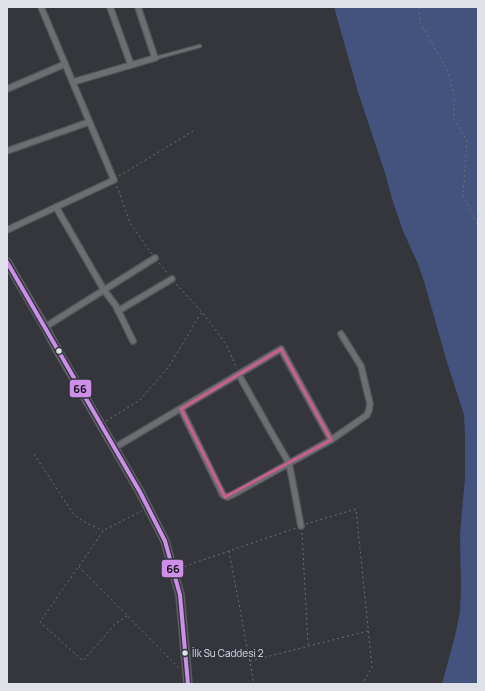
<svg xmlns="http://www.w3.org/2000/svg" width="485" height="691" font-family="Manrope,sans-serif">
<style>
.green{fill:#44537d}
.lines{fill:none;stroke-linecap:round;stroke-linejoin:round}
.lane-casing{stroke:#535559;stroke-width:4.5}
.street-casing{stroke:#535559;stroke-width:8}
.secondary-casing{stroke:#535559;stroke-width:10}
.path{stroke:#6e7073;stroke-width:1;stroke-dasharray:2 3;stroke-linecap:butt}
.lane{stroke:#6d6e71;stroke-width:2.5}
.street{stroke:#6d6e71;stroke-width:5.5}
.secondary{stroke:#6d6e71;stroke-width:8}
.bus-1-casing{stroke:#31353e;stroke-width:7}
.bus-1{stroke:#ce8fe9;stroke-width:4}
.marked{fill:none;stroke:#cc5e8c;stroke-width:3;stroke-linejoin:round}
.bus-dot{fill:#dee1e7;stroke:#31353e;stroke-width:1.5}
.labels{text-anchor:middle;stroke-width:3.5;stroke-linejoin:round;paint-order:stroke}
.bus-label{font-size:10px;fill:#dee1e7;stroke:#31353e;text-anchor:start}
.line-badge{stroke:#31353e;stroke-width:1.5}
.pale-badge-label{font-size:11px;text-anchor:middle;font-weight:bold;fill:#111}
</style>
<rect width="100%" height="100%" fill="#34363b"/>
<polygon class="green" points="334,7 478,7 478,684 442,684 456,632 460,611 461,589 460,534 465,477 465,435 464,415 446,359 424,281 418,264 403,231 393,202 385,173 358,92"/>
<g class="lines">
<g class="lane-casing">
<polyline id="lane" points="156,58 200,46"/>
</g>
<g class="street-casing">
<g id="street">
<polyline points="110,7 131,65"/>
<polyline points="73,82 155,58 138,7"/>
<polyline points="7,89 65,64"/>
<polyline points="7,151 89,122"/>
<polyline points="56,207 104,290 116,306 133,341"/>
<polyline points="7,230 114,180 41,7"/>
<polyline points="118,311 172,279"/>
<polyline points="45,327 155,258"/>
<polyline points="239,375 271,432 289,463 301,526"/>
<polyline points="181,409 223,495 227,497 232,495 331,440 367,415 369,410 370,404 361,366 341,334"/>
<polyline points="114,448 281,349 331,440"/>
</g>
</g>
<g class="secondary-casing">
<polyline id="secondary" points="7,262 45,327 58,351 140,492 165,541 180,595 188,684"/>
</g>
<g class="path">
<polyline points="419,7 420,22 428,37 447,69 454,94 454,119 467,141 463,195 478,226"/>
<polyline points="478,28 477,44 478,48"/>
<polyline points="119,176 195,130"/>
<polyline points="117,186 130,223 152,254"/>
<polyline points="159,263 168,274"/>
<polyline points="176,284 202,312 226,344 237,369"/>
<polyline points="106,421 140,400 170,365 201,313"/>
<polyline points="34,454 74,515 88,524 103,530"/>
<polyline points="306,524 356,509 372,667 362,684"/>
<polyline points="302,533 308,645"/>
<polyline points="229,551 254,684"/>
<polyline points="79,567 179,668"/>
<polyline points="180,568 296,528"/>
<polyline points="127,616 115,624 83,661 40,622 104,530 142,511"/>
<polyline points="250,661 368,631"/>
</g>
<use href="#lane" class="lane"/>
<use href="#street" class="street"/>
<use href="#secondary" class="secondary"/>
<g class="bus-1-casing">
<polyline id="bus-1" points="7,262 140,492 165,541 180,595 188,684"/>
</g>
<use href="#bus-1" class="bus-1"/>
</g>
<path class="marked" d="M281,349l50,91 -106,57 -44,-88z"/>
<g class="bus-dot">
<circle cx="59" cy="351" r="3.5"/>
<circle cx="185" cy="653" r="3.5"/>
</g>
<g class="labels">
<g class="bus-label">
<text x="192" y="657">İlk Su Caddesi 2</text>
</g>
</g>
<g class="line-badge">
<rect x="69" y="379" width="23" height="19" rx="4" fill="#ce8fe9"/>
<rect x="161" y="559" width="23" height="19" rx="4" fill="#ce8fe9"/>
</g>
<g class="pale-badge-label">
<text x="80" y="393">66</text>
<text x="173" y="573">66</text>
</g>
<rect width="485" height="691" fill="none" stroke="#dee1e7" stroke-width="16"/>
</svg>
